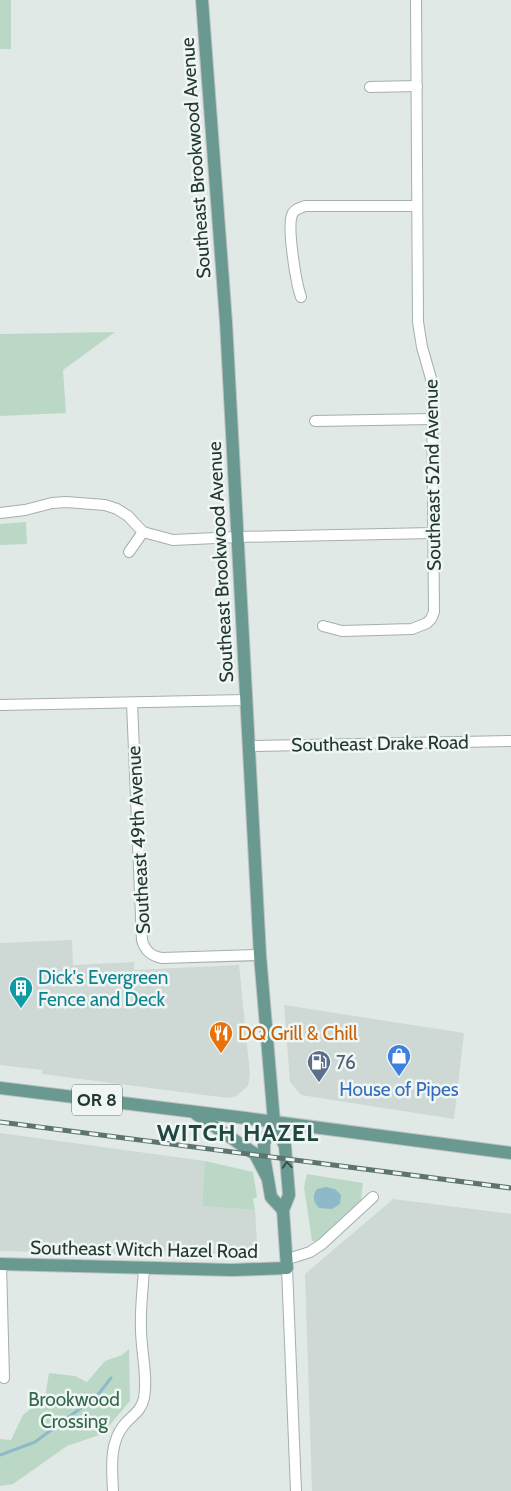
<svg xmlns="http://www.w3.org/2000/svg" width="511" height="1491" font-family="Cabin,sans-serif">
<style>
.built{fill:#ced8d5}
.green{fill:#bbd8c6}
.water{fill:#8eb9c8}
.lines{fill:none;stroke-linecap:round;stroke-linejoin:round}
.stream{stroke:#8eb9c8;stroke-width:3}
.minor-casing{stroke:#a4b0ad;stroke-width:12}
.major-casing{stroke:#bdc3c2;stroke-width:14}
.minor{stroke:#fff;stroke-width:10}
.major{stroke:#6a9992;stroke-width:12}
.rail-casing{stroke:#5d736f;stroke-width:5}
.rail{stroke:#f0f6f3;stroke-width:3;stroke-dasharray:9;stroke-linecap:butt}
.oneway{stroke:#35504b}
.labels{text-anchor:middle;stroke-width:5;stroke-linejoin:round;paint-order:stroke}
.shield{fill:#f0f6f3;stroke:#60706d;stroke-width:1}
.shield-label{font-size:18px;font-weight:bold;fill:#233733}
.street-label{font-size:19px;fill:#233733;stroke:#f0f6f3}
.culture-label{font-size:19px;fill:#0d838f;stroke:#f0f6f3;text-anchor:start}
.food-label{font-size:19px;fill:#c56008;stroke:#f0f6f3;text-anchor:start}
.service-label{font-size:19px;fill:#4e5e75;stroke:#f0f6f3;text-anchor:start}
.shop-label{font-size:19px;fill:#366cbe;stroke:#f0f6f3}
.park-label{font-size:19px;fill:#32694d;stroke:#f0f6f3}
.district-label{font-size:24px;font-weight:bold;letter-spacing:1px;fill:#214641;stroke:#f0f6f3}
</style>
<rect width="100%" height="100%" fill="#e0e9e6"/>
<g class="built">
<polygon points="72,940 73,965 134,962 134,970 239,965 250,1075 248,1086 236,1096 228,1098 42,1074 42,1070 0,1065 0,943"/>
<polygon points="284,1005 464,1033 454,1119 301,1095 290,1082"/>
<polygon points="0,1133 205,1161 202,1206 255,1210 257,1242 245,1253 236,1255 156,1252 155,1255 0,1251"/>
<polygon points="393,1199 511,1214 511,1491 312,1491 305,1274"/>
</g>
<g class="green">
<rect x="0" y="0" width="11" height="49"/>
<polygon points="115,332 63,370 66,413 0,416 0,334"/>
<polygon points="26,522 27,544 0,545 0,524"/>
<polygon points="205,1161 253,1172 257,1197 253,1199 255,1210 202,1206"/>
<polygon points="307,1174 363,1183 361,1200 329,1234 319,1241 312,1241 304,1187"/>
<polygon points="129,1349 130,1401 102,1434 67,1446 13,1484 0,1486 0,1439 11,1440 23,1415 45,1397 49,1373 75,1376 87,1382 105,1361 122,1355"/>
</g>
<path class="water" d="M326,1187l9,2 6,6 -1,9 -8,5 -13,-1c-6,-6 -7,-12 -2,-19z"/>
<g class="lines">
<polyline class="stream" points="0,1455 35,1442 97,1396 111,1378"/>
<g class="minor-casing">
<g id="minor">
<polyline points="370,87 417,86"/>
<path d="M301,297c-5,-14 -14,-69 -9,-82 2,-6 8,-7 13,-9h112"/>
<polyline points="315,421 432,419"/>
<polyline points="0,513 25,510 52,503 66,502 105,505 117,509 128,516 143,532 173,540 237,537 433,533"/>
<polyline points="129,552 143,532"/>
<polyline points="323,626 342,631 412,629 427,623 431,619 434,612 432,382 422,347 418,322 416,0"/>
<path d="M132,703l10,237c3,11 9,16 20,18l98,-3"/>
<polyline points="0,705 246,700"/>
<polyline points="249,746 511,741"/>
<polyline points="288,1259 310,1252 322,1244 373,1197"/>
<polyline points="1,1264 4,1378"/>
<polyline points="287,1268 296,1491"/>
<path d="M113,1491c-1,-22 -4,-48 11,-66 8,-10 17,-13 20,-27 4,-22 -3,-47 -3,-69 -1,-20 2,-41 3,-61"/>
</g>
</g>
<g class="major-casing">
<g id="major">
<polyline points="0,1088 245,1118 511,1153"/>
<polyline points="196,1114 255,1154 267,1177"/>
<polyline points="274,1122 264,1143 264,1156 271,1197 283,1210"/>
<polyline points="0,1264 232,1270 287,1268 283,1210 289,1195 285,1146 274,1122 260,955 226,322 202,0"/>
</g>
</g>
<use href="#minor" class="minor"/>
<use href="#major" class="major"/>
<g class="rail-casing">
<polyline id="rail" points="0,1122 511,1188"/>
</g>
<use href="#rail" class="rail"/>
</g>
<defs><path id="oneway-chevron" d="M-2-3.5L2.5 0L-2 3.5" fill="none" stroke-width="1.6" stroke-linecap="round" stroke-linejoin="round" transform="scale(1.25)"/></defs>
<use class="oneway" href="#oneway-chevron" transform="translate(287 1165) rotate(-94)"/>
<defs>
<g id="building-pin" transform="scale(1.25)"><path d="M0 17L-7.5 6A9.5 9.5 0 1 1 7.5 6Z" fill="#0f9aa8" stroke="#f0f6f3"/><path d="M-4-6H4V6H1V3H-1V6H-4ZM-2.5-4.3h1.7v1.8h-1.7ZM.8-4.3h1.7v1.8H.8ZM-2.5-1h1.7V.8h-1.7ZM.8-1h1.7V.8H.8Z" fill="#fff"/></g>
<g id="restaurant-pin" transform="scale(1.25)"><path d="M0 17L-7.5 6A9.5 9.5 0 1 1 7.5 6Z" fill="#e8710a" stroke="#f0f6f3"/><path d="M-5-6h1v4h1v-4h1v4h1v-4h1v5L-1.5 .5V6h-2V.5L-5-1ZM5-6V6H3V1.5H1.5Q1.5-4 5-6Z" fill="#fff"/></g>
<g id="shop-pin" transform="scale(1.25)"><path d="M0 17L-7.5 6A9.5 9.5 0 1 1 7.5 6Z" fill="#3f7fe0" stroke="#f0f6f3"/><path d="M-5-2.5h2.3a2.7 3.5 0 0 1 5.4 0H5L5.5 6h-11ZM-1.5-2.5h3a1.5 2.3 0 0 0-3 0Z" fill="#fff"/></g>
<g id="fuel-pin" transform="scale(1.25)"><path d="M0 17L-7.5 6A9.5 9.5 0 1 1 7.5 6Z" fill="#5c6f8a" stroke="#f0f6f3"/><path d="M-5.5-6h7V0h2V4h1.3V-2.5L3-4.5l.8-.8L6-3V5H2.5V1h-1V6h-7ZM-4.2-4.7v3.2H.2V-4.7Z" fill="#fff"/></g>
</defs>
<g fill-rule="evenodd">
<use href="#building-pin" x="21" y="988"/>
<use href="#restaurant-pin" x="221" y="1033"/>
<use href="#shop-pin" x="399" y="1056"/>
<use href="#fuel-pin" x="319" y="1062"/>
</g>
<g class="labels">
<rect class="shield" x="72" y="1084.5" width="50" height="31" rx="4"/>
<g class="shield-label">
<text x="97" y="1106">OR 8</text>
</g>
<g class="street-label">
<text transform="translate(195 158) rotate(-94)" y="7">Southeast Brookwood Avenue</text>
<text transform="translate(432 475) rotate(-91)" y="7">Southeast 52nd Avenue</text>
<text transform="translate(220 562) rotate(-93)" y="7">Southeast Brookwood Avenue</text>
<text transform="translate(380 743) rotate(-1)" y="7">Southeast Drake Road</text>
<text transform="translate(138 840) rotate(-93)" y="7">Southeast 49th Avenue</text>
<text transform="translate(144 1249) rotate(1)" y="7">Southeast Witch Hazel Road</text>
</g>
<g class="culture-label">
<text x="38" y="984">Dick's Evergreen<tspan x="38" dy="22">Fence and Deck</tspan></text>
</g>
<g class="food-label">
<text x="238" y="1040">DQ Grill &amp; Chill</text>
</g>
<g class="service-label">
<text x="336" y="1069">76</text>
</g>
<g class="shop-label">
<text x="399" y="1096">House of Pipes</text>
</g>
<g class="park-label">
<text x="74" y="1406">Brookwood<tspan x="74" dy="22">Crossing</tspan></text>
</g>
<g class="district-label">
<text x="238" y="1141">WITCH HAZEL</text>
</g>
</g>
</svg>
